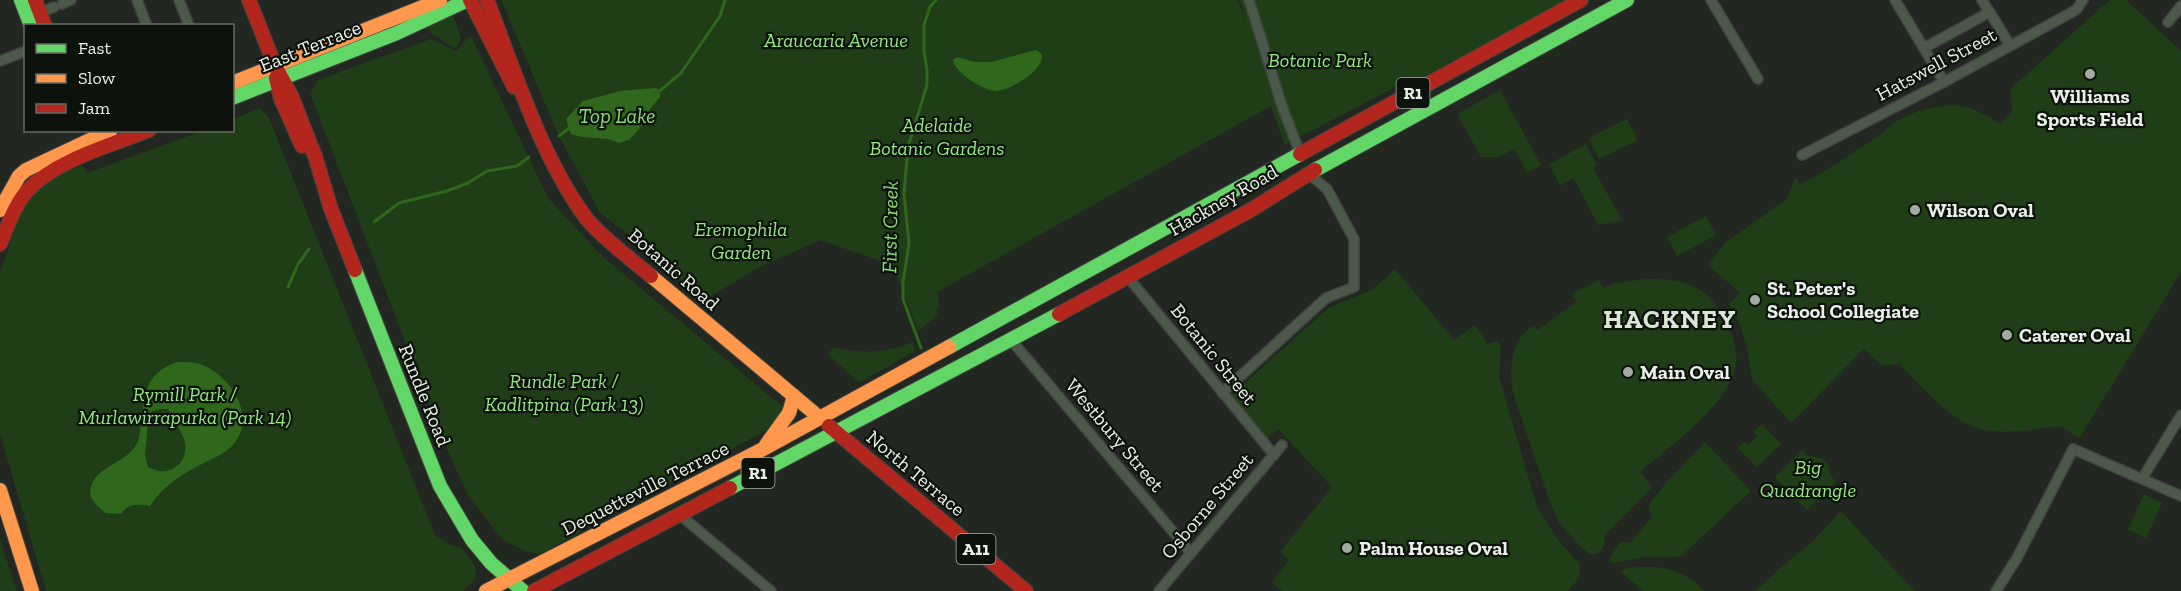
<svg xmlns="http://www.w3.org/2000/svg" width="2181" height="591" font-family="'Zilla Slab',serif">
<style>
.green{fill:#1f3d17}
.water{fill:#2f671d;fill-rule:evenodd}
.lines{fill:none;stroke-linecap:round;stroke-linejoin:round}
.stream{stroke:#2f671d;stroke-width:3}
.street-casing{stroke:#3f433e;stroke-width:12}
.fast-casing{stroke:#3f433e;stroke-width:16}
.slow-casing{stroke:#3f433e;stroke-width:16}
.jam-casing{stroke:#3f433e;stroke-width:16}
.street{stroke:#4c5849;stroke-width:9}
.fast{stroke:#63d668;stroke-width:14}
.slow{stroke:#ff974d;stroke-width:14}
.jam{stroke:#b3261e;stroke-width:14}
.poi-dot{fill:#a3aaa2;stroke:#0d120c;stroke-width:2}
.labels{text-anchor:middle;stroke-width:4.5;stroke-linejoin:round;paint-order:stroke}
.shield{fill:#0d120c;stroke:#a7ada5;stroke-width:1.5}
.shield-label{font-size:18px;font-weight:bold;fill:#e9f0e7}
.park-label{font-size:20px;font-style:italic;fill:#96e881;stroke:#0d120c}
.street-label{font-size:20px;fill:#e9f0e7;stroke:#0d120c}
.poi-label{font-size:20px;font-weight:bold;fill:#e9f0e7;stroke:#0d120c;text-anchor:start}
.water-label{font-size:21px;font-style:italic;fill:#89db73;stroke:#0d120c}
.district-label{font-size:26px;font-weight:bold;letter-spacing:1.5px;fill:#d9e7d5;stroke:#0d120c}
</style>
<rect width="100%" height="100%" fill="#222821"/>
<g class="green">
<polygon points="501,0 1238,0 1246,23 1240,0 1571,0 1460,60 1451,61 1410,87 1406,89 1397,86 1285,145 1271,106 937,292 940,305 937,307 937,315 918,332 893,265 820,240 758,268 702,301 647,253 645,247 600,213 559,136"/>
<path d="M2110,0h16l55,51v221l-102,167 -18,-13c-25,3 -60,10 -84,2 -31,-11 -55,-42 -78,-64l-17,2 -18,-17 -73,74 -39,-44 -5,-31 -7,-23 -11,-21 11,-11 -32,-28 18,-23 61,-43 8,-21 6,6c24,-12 47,-28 70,-43 9,-6 17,-14 26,-20 18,-11 46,-18 67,-14 14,2 25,11 37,17l11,-13 -2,-22z"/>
<polygon points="453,15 461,38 457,47 454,48 431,33 428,25"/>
<polygon points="470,36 472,38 548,198 601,255 784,408 765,431 540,554 525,551 503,540 468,496 442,438 310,93 318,80 431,39 456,51"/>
<polygon points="1500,90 1541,165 1527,173 1514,149 1499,157 1481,157 1457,114"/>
<path d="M260,108l9,10 166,417 15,10 11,2 14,19 1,13 -13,12h-417l-46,-157v-162c8,-16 10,-33 15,-49 11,-36 36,-44 67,-58l5,8 115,-42 30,-1 1,-11z"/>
<polygon points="1627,119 1638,140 1599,159 1589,138"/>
<polygon points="1586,144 1597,166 1593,168 1622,220 1598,225 1574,179 1588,171 1560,185 1549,164"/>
<polygon points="1706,216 1716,235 1677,256 1667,237"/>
<polygon points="1395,269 1454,340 1475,325 1488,344 1497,341 1501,347 1499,377 1537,507 1559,541 1580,564 1579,578 1568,591 1282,591 1272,582 1289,560 1280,552 1332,487 1278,429 1266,439 1230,397 1328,308 1372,290"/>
<path d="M1646,279c36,0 54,3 75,33 9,14 19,40 14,57 -9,37 -66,78 -95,103l12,15 -48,49 1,9 -6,8 -8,2 -11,-9 -21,-23 -9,-21 -37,-109c-4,-22 -3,-56 21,-67l4,4 38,-28 -4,-8 27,-14 4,8 13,-5z"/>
<path d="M913,342l2,9 -56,32 -31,-29 6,-7c26,8 55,5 79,-5z"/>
<polygon points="1762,424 1781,444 1757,467 1738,448 1744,441 1748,445 1757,436 1753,432"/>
<polygon points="1705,442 1751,491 1681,556 1665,558 1644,557 1614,563 1611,562 1609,559 1620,542 1630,543 1652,517 1649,505 1665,484"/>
<path d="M1802,450l6,6c13,0 23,5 22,19l6,7 -29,28 -30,-30 -1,-4z"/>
<polygon points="2144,494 2162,503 2146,538 2128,529"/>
<polygon points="1841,511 1914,591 1755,591 1788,561 1809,545"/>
<polygon points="0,540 17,591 0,591"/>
<path d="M1637,567c27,-1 47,3 67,24h-61l-22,-19 2,-3z"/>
</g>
<g class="water">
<path d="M1036,50l6,4c2,17 -30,35 -45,37 -12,1 -43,-19 -44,-31l5,-3 17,5h16z"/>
<polygon points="655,88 658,89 661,96 650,109 640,128 629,140 619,143 608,139 582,137 571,134 566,119 583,101 620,91"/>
<path d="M178,362c10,0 19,0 27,4 29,14 52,53 27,80 -8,8 -18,12 -28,17 -21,10 -41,23 -54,43 -12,-2 -22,-3 -29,8l-15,-1c-8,-6 -19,-15 -15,-26 6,-22 37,-24 46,-44 3,-5 3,-13 4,-18 3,-30 4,-53 37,-63zM160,409h8c5,10 15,23 17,34 3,23 -18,35 -37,24l-3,-12 4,-41 4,-3z"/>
</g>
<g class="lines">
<g class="stream">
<polyline points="656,94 681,73 720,16 725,0"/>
<polyline points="559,136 572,126"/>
<polyline points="374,222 399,203 447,191 468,183 487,171 517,166 529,157"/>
<polyline points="288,287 298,264 309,249"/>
<polyline points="921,348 903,299 903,283 909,243 904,194 908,147 927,85 927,70 924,51 924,25 930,7 936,0"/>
</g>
<g class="street-casing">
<g id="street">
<polyline points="137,0 147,26"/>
<polyline points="179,0 189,26"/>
<polyline points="1249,0 1283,109 1300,153"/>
<polyline points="1711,0 1758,79"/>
<polyline points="1895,0 1944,82"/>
<polyline points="1982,0 2010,45"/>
<polyline points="62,4 71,0"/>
<polyline points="40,13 54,7"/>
<polyline points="2168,22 2181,6"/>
<polyline points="1924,48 1990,12"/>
<polyline points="0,61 26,51"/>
<polyline points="1802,155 1944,82 2076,10 2083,0"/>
<polyline points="1127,276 1274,455"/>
<polyline points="1011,340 1191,553"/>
<polyline points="1222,393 1326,298 1354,287 1354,239 1327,189 1309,174"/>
<polyline points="2142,479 2181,415"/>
<polyline points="680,515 771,591"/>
<polyline points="1159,591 1282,445"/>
<polyline points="1996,591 2017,558 2073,449 2181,496"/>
</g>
</g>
<g class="fast-casing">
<g id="fast">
<polyline points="21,0 31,26"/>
<polyline points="232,98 397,33 468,0"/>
<polyline points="1315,170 1627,0"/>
<polyline points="355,270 440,486 472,540 491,563 523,591"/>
<polyline points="949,347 1300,154"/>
<polyline points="730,488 1059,314"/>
</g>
</g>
<g class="slow-casing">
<g id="slow">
<polyline points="232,83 440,0"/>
<polyline points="0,210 19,176 26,170 111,130"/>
<polyline points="651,276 820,418"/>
<polyline points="766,445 789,413 794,396"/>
<polyline points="0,490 32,591"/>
<polyline points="486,591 763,449 949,347"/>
</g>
</g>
<g class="jam-casing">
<g id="jam">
<polyline points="35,0 45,26"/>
<polyline points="249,0 275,66 291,95 315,156 331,209 355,270"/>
<polyline points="470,0 514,87"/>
<path d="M487,0c27,70 54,157 99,218 14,18 46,42 65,58"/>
<polyline points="276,78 281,99 302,146"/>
<polyline points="1300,154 1581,0"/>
<path d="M0,244c8,-18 14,-39 28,-54 28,-30 84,-45 121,-60"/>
<polyline points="1059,314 1249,211 1315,170"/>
<polyline points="829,426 1026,591"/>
<polyline points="534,591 730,488"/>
</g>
</g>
<use href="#street" class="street"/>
<use href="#fast" class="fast"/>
<use href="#slow" class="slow"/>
<use href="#jam" class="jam"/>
</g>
<g class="poi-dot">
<circle cx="2090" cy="74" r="6"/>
<circle cx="1915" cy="210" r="6"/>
<circle cx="1755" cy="300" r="6"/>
<circle cx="2007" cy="335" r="6"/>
<circle cx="1628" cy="372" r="6"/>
<circle cx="1347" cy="548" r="6"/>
</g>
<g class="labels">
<g class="shield">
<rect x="1396.5" y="78" width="33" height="30" rx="4.5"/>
<rect x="741.5" y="458" width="33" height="30" rx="4.5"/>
<rect x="956.5" y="534" width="39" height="30" rx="4.5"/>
</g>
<g class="shield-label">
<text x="1413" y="99">R1</text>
<text x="758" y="479">R1</text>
<text x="976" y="555">A11</text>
</g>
<g class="park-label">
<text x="836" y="47">Araucaria Avenue</text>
<text x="1320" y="67">Botanic Park</text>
<text x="937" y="132">Adelaide<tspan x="937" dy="23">Botanic Gardens</tspan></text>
<text x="741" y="236">Eremophila<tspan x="741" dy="23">Garden</tspan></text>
<text x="564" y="388">Rundle Park /<tspan x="564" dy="23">Kadlitpina (Park 13)</tspan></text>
<text x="185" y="401">Rymill Park /<tspan x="185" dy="23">Murlawirrapurka (Park 14)</tspan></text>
<text x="1808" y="474">Big<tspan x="1808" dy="23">Quadrangle</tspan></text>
</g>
<g class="street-label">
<text transform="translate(310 46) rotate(-22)" y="7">East Terrace</text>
<text transform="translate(1936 64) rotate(-28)" y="7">Hatswell Street</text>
<text transform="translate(1223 200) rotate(-30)" y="7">Hackney Road</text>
<text transform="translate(674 269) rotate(41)" y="7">Botanic Road</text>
<text transform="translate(1214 354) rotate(51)" y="7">Botanic Street</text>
<text transform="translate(425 395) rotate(68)" y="7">Rundle Road</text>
<text transform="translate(1115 435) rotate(50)" y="7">Westbury Street</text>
<text transform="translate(916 473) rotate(40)" y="7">North Terrace</text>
<text transform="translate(645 488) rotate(-27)" y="7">Dequetteville Terrace</text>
<text transform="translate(1207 506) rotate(-50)" y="7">Osborne Street</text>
</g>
<g class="poi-label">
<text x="2090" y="103" text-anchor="middle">Williams<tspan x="2090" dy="23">Sports Field</tspan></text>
<text x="1927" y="217">Wilson Oval</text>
<text x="1767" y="295">St. Peter's<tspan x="1767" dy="23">School Collegiate</tspan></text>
<text x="2019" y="342">Caterer Oval</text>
<text x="1640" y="379">Main Oval</text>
<text x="1359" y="555">Palm House Oval</text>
</g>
<g class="water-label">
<text x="617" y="123">Top Lake</text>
<text transform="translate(890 227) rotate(-89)" y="7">First Creek</text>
</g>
<g class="district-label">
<text x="1670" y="328">HACKNEY</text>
</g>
</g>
<rect x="24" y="24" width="210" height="108" fill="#0d120c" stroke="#656b64" stroke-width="1.5"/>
<rect x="36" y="44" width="30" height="9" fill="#63d668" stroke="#656b64" stroke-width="1.5"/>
<text x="78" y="54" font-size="18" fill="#e9f0e7">Fast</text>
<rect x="36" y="74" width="30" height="9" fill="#ff974d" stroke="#656b64" stroke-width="1.5"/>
<text x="78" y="84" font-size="18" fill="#e9f0e7">Slow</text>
<rect x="36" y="104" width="30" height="9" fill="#b3261e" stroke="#656b64" stroke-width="1.5"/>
<text x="78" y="114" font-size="18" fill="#e9f0e7">Jam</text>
</svg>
